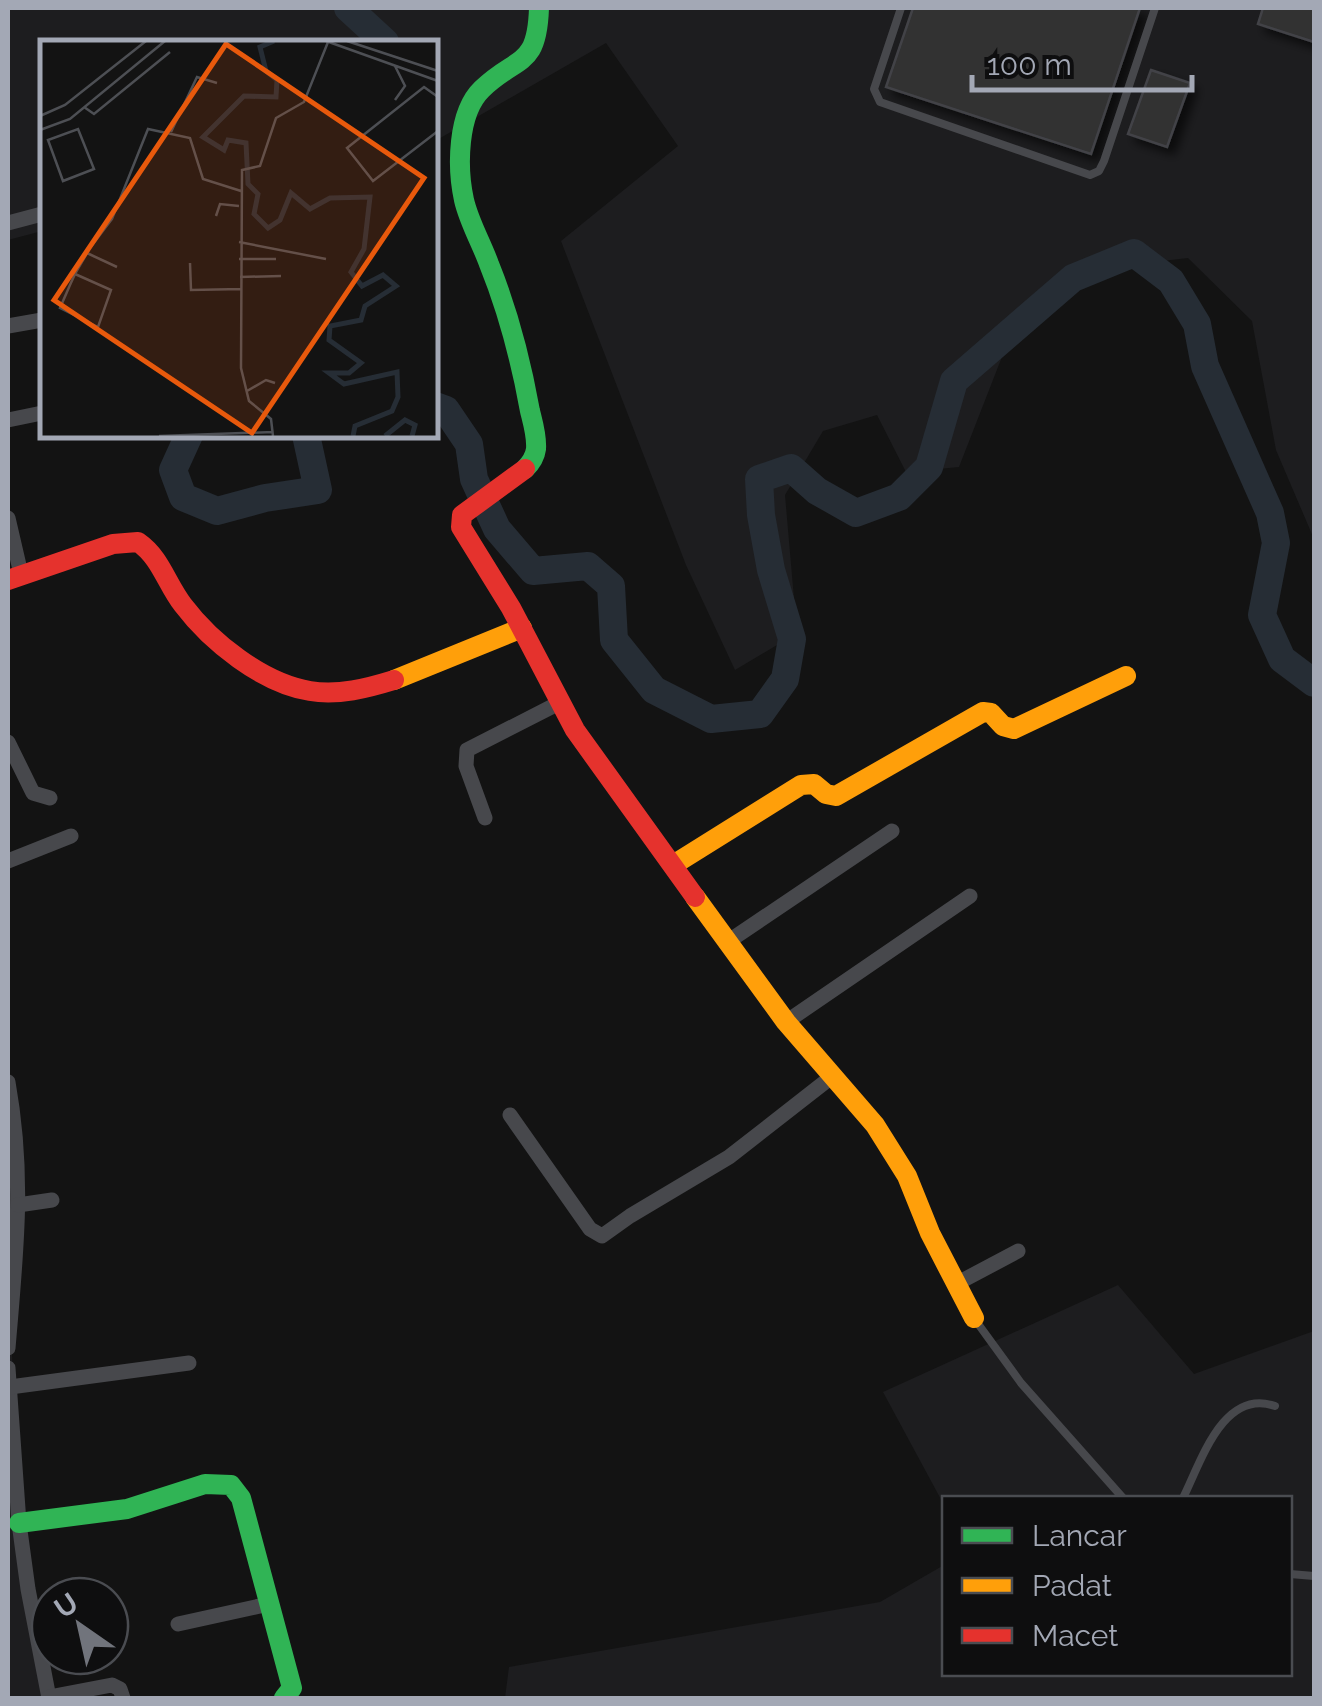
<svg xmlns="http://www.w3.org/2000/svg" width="1322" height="1706" font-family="Raleway,sans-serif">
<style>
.built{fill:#1d1d1f}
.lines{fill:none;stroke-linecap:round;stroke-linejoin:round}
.river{stroke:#262d35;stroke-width:28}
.building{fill:#313132;stroke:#424347;stroke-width:2.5;filter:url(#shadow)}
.lane{stroke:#47484c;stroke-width:8}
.street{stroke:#47484c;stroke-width:15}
.fast{stroke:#30b455;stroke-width:20}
.slow{stroke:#ff9f0a;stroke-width:20}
.jam{stroke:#e5322d;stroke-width:20}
.inset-river{fill:none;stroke:#262d35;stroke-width:5}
.inset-road{fill:none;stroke:#4d4f54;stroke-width:2.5}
.view{fill:#e8590c;fill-opacity:0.15;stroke:#e8590c;stroke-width:5}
.inset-edge{fill:none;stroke:#a3a8b5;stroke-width:5}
</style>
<defs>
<filter id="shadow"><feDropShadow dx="7" dy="7" stdDeviation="5" flood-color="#0009"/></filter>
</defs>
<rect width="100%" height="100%" fill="#131313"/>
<g class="built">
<polygon points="8,8 1314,8 1314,539 1276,450 1252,321 1188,258 1110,267 1007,344 959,467 906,472 877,415 823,431 785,495 797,633 735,670 686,565 561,241 678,146 606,43 435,141 435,42 42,42 42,231 8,240"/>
<polygon points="8,1106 22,1176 12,1355 21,1576 42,1698 8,1698"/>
<polygon points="1118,1285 1194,1374 1314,1331 1314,1698 505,1698 509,1667 880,1602 944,1565 944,1674 1290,1674 1290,1498 944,1498 944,1505 883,1392"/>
</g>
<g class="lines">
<g class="river">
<polyline points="348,8 385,42"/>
<polyline points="435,406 446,410 469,444 474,479 497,529 533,571 588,566 611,586 614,640 654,690 711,719 760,714 785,679 792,639 771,570 761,515 759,479 791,468 817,491 856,513 899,497 929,467 954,381 1073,278 1134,253 1171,281 1197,324 1205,366 1270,513 1276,543 1262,615 1282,659 1314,683"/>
<polyline points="189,435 173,470 183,497 217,511 265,498 318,490 306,435"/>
</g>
</g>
<g class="building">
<polygon points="913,8 1140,8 1091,154 886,87"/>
<polygon points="1263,8 1314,8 1314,42 1258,24"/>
<polygon points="1151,70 1190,83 1167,147 1128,134"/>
</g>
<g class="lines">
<g class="lane">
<polyline points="901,8 874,89 880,102 1090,175 1099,171 1104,161 1155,8"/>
<polyline points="976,1321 1021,1383 1123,1498"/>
<path d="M1183,1498c18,-36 40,-110 92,-92"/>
<polyline points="1290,1574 1314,1576"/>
</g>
<g class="street">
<polyline points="8,223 42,214"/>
<polyline points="8,326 42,320"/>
<polyline points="8,420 42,413"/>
<polyline points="8,518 21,574"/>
<polyline points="8,742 33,793 50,798"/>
<polyline points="485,818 466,766 467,750 561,702"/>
<polyline points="8,861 71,836"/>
<polyline points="726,943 892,831"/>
<polyline points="786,1022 970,896"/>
<path d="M8,1082c17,95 8,171 0,266"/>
<polyline points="510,1115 590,1229 602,1236 630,1216 729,1157 834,1075"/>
<polyline points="18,1205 52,1200"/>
<polyline points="956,1284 1018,1251"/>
<polyline points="8,1368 19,1523 28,1589 49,1698"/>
<polyline points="10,1387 189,1363"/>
<polyline points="178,1624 269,1604"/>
<polyline points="49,1697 112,1685 120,1689 123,1698"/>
</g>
<g class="fast">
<path d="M525,469c6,-6 10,-12 11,-20 1,-13 -3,-26 -6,-38 -9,-50 -22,-100 -41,-147 -8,-22 -20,-42 -25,-64 -7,-32 -7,-87 18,-111 35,-34 55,-20 57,-81"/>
<polyline points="19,1523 127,1509 205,1484 231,1485 241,1498 292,1688 284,1698"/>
</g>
<g class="slow">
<polyline points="394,680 522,628"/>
<polyline points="673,865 801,785 814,784 826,794 836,796 983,712 991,713 1003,726 1014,729 1126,676"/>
<polyline points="695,897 786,1022 875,1125 907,1176 930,1233 974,1318"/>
</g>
<g class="jam">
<polyline points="525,469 462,515 461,527 511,608 575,730 695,897"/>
<path d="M8,580l105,-36 25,-2c23,16 28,41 45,63 28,37 79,78 127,86 28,5 58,-3 84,-11"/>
</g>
</g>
<g transform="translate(40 40)">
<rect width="398" height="398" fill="#131313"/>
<path class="inset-river" d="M234,1l-14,6 6,24 11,9 -1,17 -32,-1 -41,41 21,13 4,-10 18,3 2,41 10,10 -4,20 14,14 12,-8 11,-27 19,16 20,-11 40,-1 -6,52 -13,23 11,14 21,-11 13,11 -31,20 -4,14 -31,6 -1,14 32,23 -12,10h-20l15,11 53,-12 1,25 -6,14 -37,15 -2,10M345,396l20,-16 10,5 -3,11"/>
<path class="inset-road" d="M286,1l112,40M307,1l91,30M398,57l-14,-10 -77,61 26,33 65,-50M355,60l10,-14 -10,-20M44,67l10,7 76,-62M0,76l25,-11 81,-64M38,89l16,40 -31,12 -15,-41zM0,90l30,-11 95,-78M131,92l26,-55 20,6M176,176l4,-12 19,2M199,202l87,17M47,213l30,14M199,219h37M150,223l1,27 51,-1M35,234l36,16 -13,37 -38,-19 10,-23 5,-11 15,-26 22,-29 36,-90 42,9 13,41 38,12M200,237l41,-1M207,351l19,-11 9,3M119,396l114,-4M233,396l-2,-17 -22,-18 -8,-33 1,-198 18,-4 16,-48 28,-16 24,-60"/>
<path class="view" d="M186,4l198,134 -172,255 -198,-133z"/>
<rect width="398" height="398" class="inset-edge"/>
</g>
<rect width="1322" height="1706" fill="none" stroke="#a3a8b5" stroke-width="20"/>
<rect x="942" y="1496" width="350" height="180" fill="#0e0e0f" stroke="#4a4c51" stroke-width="2.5"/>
<rect x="962" y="1528" width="50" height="15" fill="#30b455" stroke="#4a4c51" stroke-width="2.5"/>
<text x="1032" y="1546" font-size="30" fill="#a3a8b5">Lancar</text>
<rect x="962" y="1578" width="50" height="15" fill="#ff9f0a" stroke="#4a4c51" stroke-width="2.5"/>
<text x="1032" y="1596" font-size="30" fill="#a3a8b5">Padat</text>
<rect x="962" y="1628" width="50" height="15" fill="#e5322d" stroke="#4a4c51" stroke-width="2.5"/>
<text x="1032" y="1646" font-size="30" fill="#a3a8b5">Macet</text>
<g transform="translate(80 1626) rotate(326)"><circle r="48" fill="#0e0e0f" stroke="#4a4c51" stroke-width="2.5"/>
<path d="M0-8L18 38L0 25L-18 38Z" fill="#71747c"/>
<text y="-15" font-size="28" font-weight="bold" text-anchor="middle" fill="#a3a8b5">U</text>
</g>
<path d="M972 75v15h220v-15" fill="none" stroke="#a3a8b5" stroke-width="5"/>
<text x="987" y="75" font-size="30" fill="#a3a8b5" stroke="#0e0e0f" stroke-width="8" paint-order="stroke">100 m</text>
</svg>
